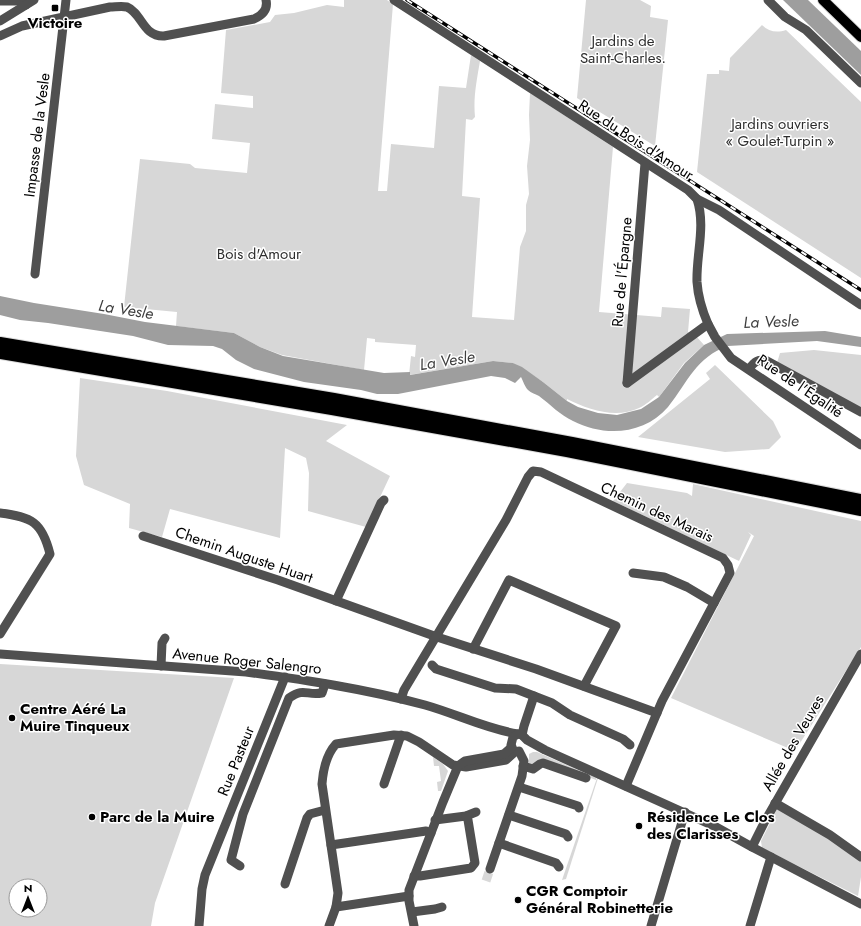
<svg xmlns="http://www.w3.org/2000/svg" width="861" height="926" font-family="Jost,sans-serif">
<style>
.green{fill:#d7d7d7;fill-rule:evenodd}
.water{fill:#9e9e9e}
.lines{fill:none;stroke-linecap:round;stroke-linejoin:round}
.minor-tunnel{stroke:#d9d9d9;stroke-width:9;stroke-dasharray:9 4.5;stroke-linecap:butt}
.major-casing{stroke:#dbdbdb;stroke-width:12}
.highway-casing{stroke:#dbdbdb;stroke-width:14}
.minor{stroke:#505050;stroke-width:9}
.major{stroke:#000;stroke-width:10}
.highway{stroke:#000;stroke-width:12}
.rail-casing{stroke:#000;stroke-width:3.5}
.rail{stroke:#fff;stroke-width:2;stroke-dasharray:6;stroke-linecap:butt}
.poi-dot{fill:#000;stroke:#fff;stroke-width:1.5}
.labels{text-anchor:middle;stroke-width:3;stroke-linejoin:round;paint-order:stroke}
.poi-label{font-size:15px;font-weight:bold;fill:#000;stroke:#fff;text-anchor:start}
.park-label{font-size:15px;fill:#2e2e2e;stroke:#fff}
.street-label{font-size:15px;fill:#000;stroke:#fff}
.water-label{font-size:16px;font-style:italic;fill:#3f3f3f;stroke:#fff}
</style>
<rect width="100%" height="100%" fill="#fff"/>
<g class="green">
<path d="M344,0h43l6,4 -15,187h9l4,-47 43,4 5,-62 27,2 5,-33 9,6c-3,18 -7,37 -5,56l-3,3 -6,-1 -4,77 18,2 -8,119 42,3 6,-73 6,-16v-26l3,-11 -2,-28 3,-26 -1,-25 1,-22 83,54 -14,165 62,5 1,-10 28,2 -2,23 8,4 8,9 -20,18 -25,34 -2,-2c-5,4 -11,10 -18,13 -23,11 -50,2 -72,-9v2l-24,-19 -21,-14 -9,-5 -20,-2 -84,14 2,-19 4,1 1,-12 -41,-3v-3l-8,-1 -3,32 -82,-15 -22,-8 -26,-14 -58,-7 1,-14 -53,-5 16,-148 50,5 5,4 52,5 3,-30 -38,-4 3,-35 38,4v-12l-32,-3 5,-63 44,-8 5,-7 19,-2 33,-8 17,2z"/>
<polygon points="586,0 640,0 651,6 650,17 668,20 655,146 577,98"/>
<path d="M762,25c7,7 15,8 24,5l75,72v176l-164,-106 10,-98h12v-4l10,1 1,-13z"/>
<polygon points="814,350 861,355 861,408 777,363 780,353"/>
<polygon points="715,365 773,421 781,437 769,449 725,452 638,437 710,379 706,373"/>
<polygon points="80,378 167,391 347,425 326,441 390,476 366,527 308,511 309,473 306,458 285,448 280,538 170,509 162,537 129,528 130,504 84,485 76,456"/>
<polygon points="627,483 687,493 692,496 693,484 861,521 861,647 795,751 671,698 754,536 748,532 751,535 739,561 613,501"/>
<path d="M0,664l234,14 -79,225 -4,23h-151zM16,886h24v24h-24z"/>
<polygon points="533,752 537,752 596,778 596,780 546,761 537,765 529,764 529,754"/>
<polygon points="433,757 443,764 448,771 441,791 438,791 437,782 441,781 439,766 434,766"/>
<polygon points="597,778 598,778 566,879 562,880"/>
<polygon points="777,809 810,824 861,860 861,877 858,896 762,848 761,841"/>
</g>
<g class="water">
<polygon points="783,0 808,0 861,51 861,75"/>
<path d="M0,296l34,7 70,11 41,8 89,11 26,14 23,9 101,17 26,-1v3l83,-14 20,2 9,4 21,15 24,19 11,6 20,6 19,2 24,-6 18,-12 26,-34 19,-18 23,-11 98,-3 36,6v10l-44,-6 -89,5c-32,11 -40,36 -60,61 -24,28 -64,30 -95,14 -13,-6 -22,-16 -34,-25 -3,-2 -8,-3 -11,-6 -3,-3 -5,-9 -7,-13l-6,6 -10,-5 -14,-2 -93,18h-21l-16,-4 -57,-8 -50,-13 -18,-9 -14,-11 -9,-3 -45,-1 -35,-9 -85,-13 -28,-3 -20,-5z"/>
</g>
<g class="lines">
<polyline class="minor-tunnel" points="486,881 490,869"/>
<g class="major-casing">
<polyline id="major" points="823,0 861,37"/>
</g>
<g class="highway-casing">
<g id="highway">
<polyline points="0,343 334,399 572,443 861,500"/>
<polyline points="0,353 332,409 567,451 861,510"/>
</g>
</g>
<g class="minor">
<polyline points="394,0 688,190 697,199 719,210 861,305"/>
<polyline points="768,0 785,17 806,30 861,83"/>
<polyline points="0,1 19,1 26,5"/>
<polyline points="0,21 34,0"/>
<path d="M0,36l22,-10 88,-19c5,0 12,-1 17,0 15,6 16,30 37,29l90,-17c9,-4 14,-10 12,-19"/>
<polyline points="35,274 66,0"/>
<polyline points="708,324 715,337 731,358 861,445"/>
<path d="M749,369c6,-8 9,-10 18,-8l94,51"/>
<path d="M627,383l81,-59c-6,-14 -10,-27 -11,-42 -1,-27 9,-56 0,-83"/>
<polyline points="627,383 645,163"/>
<path d="M0,513c32,4 42,9 50,41l-50,80"/>
<polyline points="143,536 278,580 437,637 536,669 657,713"/>
<polyline points="633,573 664,577 687,587 714,603"/>
<polyline points="336,601 381,503 384,500"/>
<polyline points="473,649 509,580 616,626 584,686"/>
<path d="M0,654l246,18c60,8 120,17 179,33 32,9 61,24 93,29"/>
<polyline points="432,665 436,669 495,688 516,689 552,703 570,715 623,739 630,745"/>
<polyline points="161,666 162,643 165,638"/>
<polyline points="401,699 404,690 506,520 528,477 533,471 541,472 723,558 728,565 730,573 662,701 626,786"/>
<polyline points="522,735 524,726 534,696"/>
<polyline points="511,745 513,737 518,734 522,735 527,740 545,750 716,827 752,847 861,904"/>
<polyline points="523,766 533,769 540,764 543,763 586,778"/>
<polyline points="384,784 401,735"/>
<polyline points="519,787 578,806 579,808"/>
<polyline points="775,803 830,835 861,857"/>
<polyline points="509,815 566,834 568,837"/>
<polyline points="435,820 466,816 476,812"/>
<polyline points="499,843 556,863 559,867"/>
<polyline points="331,845 426,831 431,833"/>
<polyline points="752,847 765,821 861,654"/>
<path d="M240,866l-9,-6 12,-46 46,-116c16,-11 17,-2 33,-5l3,-9"/>
<polyline points="490,869 522,776 524,761 519,751"/>
<polyline points="414,876 420,876 471,868 475,863 468,820 466,816"/>
<polyline points="285,884 307,818 310,814 325,810"/>
<polyline points="336,907 409,896"/>
<polyline points="412,912 435,909 442,907"/>
<polyline points="199,926 202,889 205,875 285,677"/>
<path d="M329,926l7,-19 2,-14 -16,-109c1,-14 4,-29 14,-40l58,-9 13,1 12,6 34,23 13,2 40,-7 10,-9"/>
<polyline points="414,926 409,901 409,890 443,802 458,766 465,761 504,754 512,747"/>
<polyline points="651,926 685,812"/>
<polyline points="750,926 771,857"/>
</g>
<use href="#major" class="major"/>
<use href="#highway" class="highway"/>
<g class="rail-casing">
<polyline id="rail" points="407,0 861,290"/>
</g>
<use href="#rail" class="rail"/>
</g>
<g class="poi-dot">
<rect x="51" y="4" width="8" height="8" rx="2"/>
<circle cx="12" cy="718" r="4"/>
<circle cx="92" cy="817" r="4"/>
<circle cx="639" cy="826" r="4"/>
<circle cx="518" cy="900" r="4"/>
</g>
<g class="labels">
<g class="poi-label">
<text x="55" y="28" text-anchor="middle">Victoire</text>
<text x="20" y="714">Centre Aéré La<tspan x="20" dy="17">Muire Tinqueux</tspan></text>
<text x="100" y="822">Parc de la Muire</text>
<text x="647" y="822">Résidence Le Clos<tspan x="647" dy="17">des Clarisses</tspan></text>
<text x="526" y="896">CGR Comptoir<tspan x="526" dy="17">Général Robinetterie</tspan></text>
</g>
<g class="park-label">
<text x="623" y="46">Jardins de<tspan x="623" dy="17">Saint-Charles.</tspan></text>
<text x="780" y="129">Jardins ouvriers<tspan x="780" dy="17">« Goulet-Turpin »</tspan></text>
<text x="259" y="259">Bois d'Amour</text>
</g>
<g class="street-label">
<text transform="translate(37 135) rotate(-83)" y="5">Impasse de la Vesle</text>
<text transform="translate(636 140) rotate(33)" y="5">Rue du Bois d'Amour</text>
<text transform="translate(622 272) rotate(-85)" y="5">Rue de l'Épargne</text>
<text transform="translate(800 386) rotate(34)" y="5">Rue de l'Égalité</text>
<text transform="translate(657 512) rotate(25)" y="5">Chemin des Marais</text>
<text transform="translate(244 555) rotate(19)" y="5">Chemin Auguste Huart</text>
<text transform="translate(247 661) rotate(6)" y="5">Avenue Roger Salengro</text>
<text transform="translate(793 743) rotate(-60)" y="5">Allée des Veuves</text>
<text transform="translate(236 761) rotate(-68)" y="5">Rue Pasteur</text>
</g>
<g class="water-label">
<text transform="translate(126 309) rotate(9)" y="6">La Vesle</text>
<text transform="translate(771 321) rotate(-2)" y="6">La Vesle</text>
<text transform="translate(447 360) rotate(-9)" y="6">La Vesle</text>
</g>
</g>
<g transform="translate(28 898)"><circle r="19" fill="#ffffff" stroke="#999999"/>
<path d="M0-3L7 15L0 10L-7 15Z" fill="#000000"/>
<text y="-6" font-size="11" font-weight="bold" text-anchor="middle" fill="#000000">N</text>
</g>
</svg>
